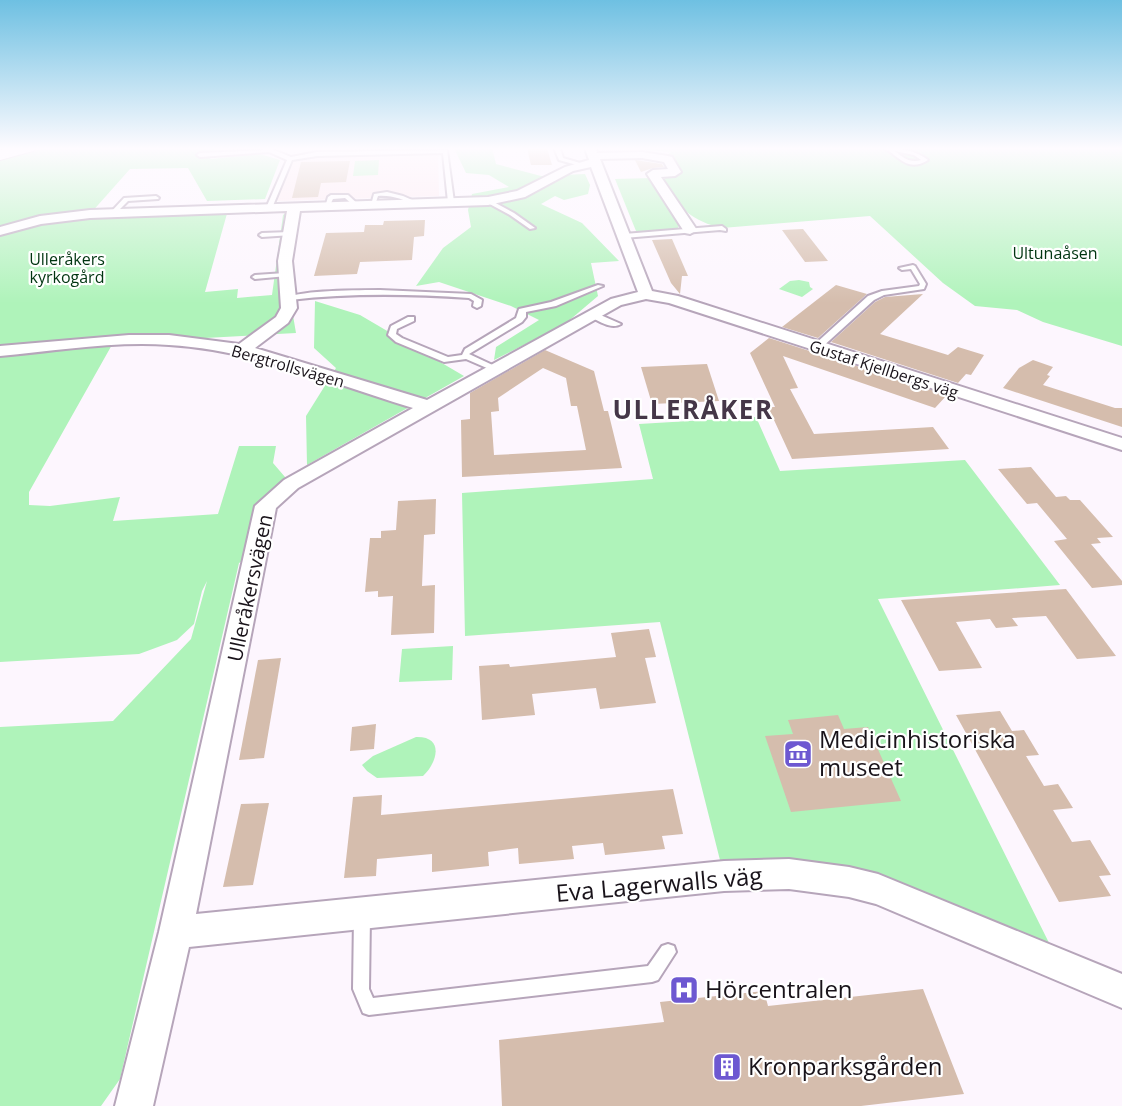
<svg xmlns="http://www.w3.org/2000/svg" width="1122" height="1106" font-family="'Open Sans',sans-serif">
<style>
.education{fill:#fde8ef}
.green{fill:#aff3ba}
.building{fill:#d5bdad;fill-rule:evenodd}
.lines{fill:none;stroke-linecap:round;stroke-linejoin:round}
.service-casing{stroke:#b6a5ba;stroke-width:4}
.minor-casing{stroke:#b6a5ba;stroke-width:4}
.secondary-casing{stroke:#b6a5ba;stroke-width:2}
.service{fill:#fff;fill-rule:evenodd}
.minor{fill:#fff;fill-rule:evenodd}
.secondary{fill:#fff;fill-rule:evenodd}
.labels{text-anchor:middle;stroke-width:4.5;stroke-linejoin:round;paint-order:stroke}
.far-park-label{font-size:16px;fill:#003511;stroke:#fff}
.far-street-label{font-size:16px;fill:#19131a;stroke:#fff}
.street-label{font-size:20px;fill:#19131a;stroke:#fff}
.near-poi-label{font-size:24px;fill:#19131a;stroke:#fff;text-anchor:start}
.near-street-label{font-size:24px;fill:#19131a;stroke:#fff}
.district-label{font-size:26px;font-weight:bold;letter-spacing:1.5px;fill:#453748;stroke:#fff}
</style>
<rect width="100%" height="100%" fill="#fdf6fe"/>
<polygon class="education" points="438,153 439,196 277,201 292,160 301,158"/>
<g class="green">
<polygon points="44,148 215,148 210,159 260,154 280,160 265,199 207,201 188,168 130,169 90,214 228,210 205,292 238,289 237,298 272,295 283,215 294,207 290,298 296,333 113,343 29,492 29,505 50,506 120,497 113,521 218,514 239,446 276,446 273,463 291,484 266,506 257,552 239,563 120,1079 101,1106 0,1106 0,727 113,721 191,639 207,581 202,591 194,624 177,640 139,654 0,662 0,160"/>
<polygon points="454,148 492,148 496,164 541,176 585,174 590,185 588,194 564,200 555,196 541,204 582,223 619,261 591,263 598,296 565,324 494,360 496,347 539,320 511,306 439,282 416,286 443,248 471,227 468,210 472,194 509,187 489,175 466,173"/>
<path d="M622,148h500v198l-79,-24 -26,-12 -42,-4 -32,-23 -73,-67 -148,12c-28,-6 -45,-21 -60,-45l11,-15 -6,-13 4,-3z"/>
<polygon points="379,160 378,175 353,176 355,161"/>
<polygon points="652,178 680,223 676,232 636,231 615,179"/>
<polygon points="799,280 809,282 810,287 813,289 802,297 779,289 790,281"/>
<polygon points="315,301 360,315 464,376 307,465 306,416 336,368 314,348"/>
<polygon points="756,417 780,471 965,460 1060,585 878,599 1061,967 878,889 724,876 660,622 465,636 462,493 653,479 639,424"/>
<polygon points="453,646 452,680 399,682 402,649"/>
<path d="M416,737c28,-1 22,25 7,39l-46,2 -10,-7 -5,-6 11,-9z"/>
</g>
<g class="building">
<polygon points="527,148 547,148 552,165 531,165"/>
<polygon points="635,160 662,164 664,167 653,168 641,172"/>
<polygon points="350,161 346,182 321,183 318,197 292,198 301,162"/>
<polygon points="425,220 424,236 414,237 412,260 360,262 357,274 314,276 326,233 364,232 365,225 383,225 384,221"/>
<polygon points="803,229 828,261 805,262 782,230"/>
<polygon points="672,239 688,276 682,276 680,294 671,283 652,240"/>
<polygon points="836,285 867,294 818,338 782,327"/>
<polygon points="923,294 880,334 948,355 958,347 984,355 971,375 966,374 958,383 831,342 875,302 885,297"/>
<polygon points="769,338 947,395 935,408 783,356 798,388 790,389 814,434 933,427 949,449 792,459 768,407 775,407 750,353"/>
<path d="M545,350l49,21 10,40h4l14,57 -160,9 -1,-57 9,-1v-26zM543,368l23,10 5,28h6l9,44 -92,5 -3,-43 8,-1 -1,-13z"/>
<polygon points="1033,360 1053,367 1047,375 1050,376 1043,385 1115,408 1122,408 1122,427 1003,388 1019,368"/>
<polygon points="707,364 719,401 652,404 641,367"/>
<polygon points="1031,467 1056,497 1066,496 1070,500 1080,500 1113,537 1097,538 1101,543 1091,544 1122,581 1122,585 1092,588 1054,541 1067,539 1037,503 1027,504 998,469"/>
<polygon points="436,499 435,534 424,535 422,586 435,585 434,633 391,635 393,596 378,597 378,591 365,592 370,538 381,538 381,531 396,530 398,501"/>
<polygon points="1066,589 1116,656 1077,659 1046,616 1012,618 1018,626 996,628 990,619 956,622 982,668 939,671 901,600"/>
<polygon points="649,629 656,657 645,658 656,703 600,709 596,688 532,694 535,715 482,720 479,666 509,664 510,667 616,657 611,633"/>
<polygon points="281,658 264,758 239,760 258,660"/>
<polygon points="1000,711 1012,731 1024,730 1039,755 1026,756 1044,786 1058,784 1073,808 1053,810 1072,842 1090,840 1111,875 1099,876 1111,896 1059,902 956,715"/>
<polygon points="838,715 844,729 868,727 901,801 791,812 765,736 793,734 788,720"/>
<polygon points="376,724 374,749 350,751 352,727"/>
<polygon points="673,789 683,834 662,836 665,849 605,855 603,843 572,846 574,859 519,864 518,848 488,852 489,866 432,872 432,854 377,859 376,876 344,878 353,797 382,795 381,815"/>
<polygon points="269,803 253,885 223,887 241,804"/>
<polygon points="923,989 964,1094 861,1106 502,1106 499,1040 664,1022 660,1002 764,991 768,1006"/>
</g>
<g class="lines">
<g class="service-casing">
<g id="service">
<polygon points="262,148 269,148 291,157 317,152 447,150 454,202 451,204 448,202 443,153 317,156 292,160 272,208 269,210 266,208 287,160 269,152 200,157 197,155 200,153 264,150"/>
<polygon points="554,148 560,148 563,158 587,165 584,167 559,160"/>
<path d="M884,148c15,0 31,2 44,12 -21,13 -29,-4 -44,-12zM895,151l19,4 7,5c-11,3 -18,-2 -26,-9z"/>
<path d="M387,192l16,4 16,7 -3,2c-13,-5 -23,-10 -38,-9l-3,9h-4l3,-11z"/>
<polygon points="331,195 348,195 359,205 354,206 345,198 333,199 329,207 325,207 328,197"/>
<polygon points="156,196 159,198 158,199 128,201 115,214 110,213 124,198"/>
<polygon points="488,199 514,213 535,228 530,229 510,215 486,202 486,200"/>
<polygon points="722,226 726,229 726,231 720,230 624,238 621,236 624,234"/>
<polygon points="290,232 292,233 292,235 262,237 259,235 262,233"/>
<polygon points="913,265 915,266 926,284 924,289 884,295 874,300 820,349 814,349 814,345 868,296 882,291 919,286 920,284 911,269 902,270 899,268"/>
<polygon points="285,273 288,275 287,276 255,279 252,277 255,275"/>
<polygon points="598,285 603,286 556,306 526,312 526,317 522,322 469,354 499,368 499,372 496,372 466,359 444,362 396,342 388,335 391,326 408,317 414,317 414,321 397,329 396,334 402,338 448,357 462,355 465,349 516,318 519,309 551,302"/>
<path d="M380,290l91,4 11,6 -1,6 -4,2 -4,-2 1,-5 -5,-3c-60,-4 -119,-5 -179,2l-4,-2c15,-8 75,-8 94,-8z"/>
<path d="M590,313h6l25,11c-10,6 -21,-3 -31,-7z"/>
<polygon points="362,909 367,911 370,916 369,989 373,998 648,966 662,946 668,944 674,946 676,952 658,980 652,982 369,1015 363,1013 353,989 354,916 357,911"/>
</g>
</g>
<g class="minor-casing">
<path id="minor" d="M585,148h11l1,5 45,-1 26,4 4,1 9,15 -6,4 -14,1 36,53 -7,4 -5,-1 -38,-59 6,-4 15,-1 -4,-7 -22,-4 -42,1 52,132 26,5 444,142v12l-453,-147 -23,-4 -25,6 -323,183 -22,20 -80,406 528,-53 65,-2 60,8 29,7 244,100v34l-246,-104 -27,-7 -60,-8 -65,2 -535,56 -36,159h-38l44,-174 96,-426 29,-26 129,-72c-79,-24 -160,-58 -244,-63 -56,-4 -113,6 -169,11v-10l129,-11h40l70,9 37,-27 5,-9 -3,-47 9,-50 -197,7 -49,6 -41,11v-8l40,-11 50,-6 398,-13 29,-6 48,-24 24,-7zM591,167l47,125 -27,7 -184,101 -172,-52 33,-25 9,-15 -5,-47 8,-50 188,-6 37,-8 48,-26z"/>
</g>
<g class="secondary-casing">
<polygon id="secondary" points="8,148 36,148 33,151 0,160 0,150"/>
</g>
<use href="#service" class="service"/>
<use href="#minor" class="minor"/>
<use href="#secondary" class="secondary"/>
</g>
<linearGradient id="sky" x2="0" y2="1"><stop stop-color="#6ec0e2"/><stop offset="0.49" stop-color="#fefbff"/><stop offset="1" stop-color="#fefbff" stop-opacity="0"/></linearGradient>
<rect width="1122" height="303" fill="url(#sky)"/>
<defs>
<g id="museum-square" transform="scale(1.5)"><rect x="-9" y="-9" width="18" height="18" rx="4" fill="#6d58d1" stroke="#fff"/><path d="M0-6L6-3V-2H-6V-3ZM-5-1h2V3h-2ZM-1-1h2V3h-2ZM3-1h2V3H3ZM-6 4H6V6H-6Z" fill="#fff"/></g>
<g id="hospital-square" transform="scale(1.5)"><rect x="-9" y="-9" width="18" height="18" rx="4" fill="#6d58d1" stroke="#fff"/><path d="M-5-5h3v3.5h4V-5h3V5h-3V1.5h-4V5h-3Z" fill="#fff"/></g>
<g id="building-square" transform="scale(1.5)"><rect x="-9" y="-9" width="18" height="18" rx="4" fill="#6d58d1" stroke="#fff"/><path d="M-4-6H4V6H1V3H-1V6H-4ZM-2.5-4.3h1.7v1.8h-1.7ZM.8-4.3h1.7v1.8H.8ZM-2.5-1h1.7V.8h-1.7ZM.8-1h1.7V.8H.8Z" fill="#fff"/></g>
</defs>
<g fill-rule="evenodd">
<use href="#museum-square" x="798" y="754"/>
<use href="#hospital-square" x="684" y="990"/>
<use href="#building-square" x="727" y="1067"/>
</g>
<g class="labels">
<g class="far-park-label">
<text x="1055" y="259">Ultunaåsen</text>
<text x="67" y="265">Ulleråkers<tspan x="67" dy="18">kyrkogård</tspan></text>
</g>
<g class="far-street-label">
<text transform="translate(288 366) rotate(16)" y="6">Bergtrollsvägen</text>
<text transform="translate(884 369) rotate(18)" y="6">Gustaf Kjellbergs väg</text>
</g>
<g class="street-label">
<text transform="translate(250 588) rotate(-78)" y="7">Ulleråkersvägen</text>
</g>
<g class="near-poi-label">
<text x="819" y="748">Medicinhistoriska<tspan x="819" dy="28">museet</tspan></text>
<text x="705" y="998">Hörcentralen</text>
<text x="748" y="1075">Kronparksgården</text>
</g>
<g class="near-street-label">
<text transform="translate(659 885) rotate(-5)" y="8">Eva Lagerwalls väg</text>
</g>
<g class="district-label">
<text x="693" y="419">ULLERÅKER</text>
</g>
</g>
</svg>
